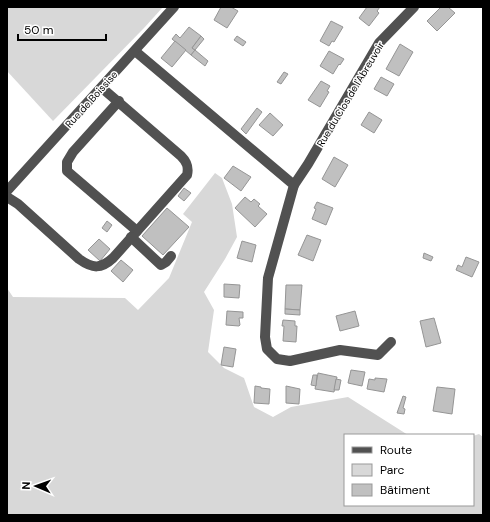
<svg xmlns="http://www.w3.org/2000/svg" width="490" height="522" font-family="'DM Sans',sans-serif">
<style>
.green{fill:#d8d8d8}
.building{fill:#c0c0c0;stroke:#959595}
.lines{fill:none;stroke-linecap:round;stroke-linejoin:round}
.minor{stroke:#515151;stroke-width:10}
.labels{text-anchor:middle;stroke-width:3;stroke-linejoin:round;paint-order:stroke}
.street-label{font-size:10px;fill:#000;stroke:#fff}
</style>
<rect width="100%" height="100%" fill="#fff"/>
<g class="green">
<polygon points="7,7 163,7 144,28 53,121 7,71"/>
<polygon points="215,173 222,178 232,204 237,237 225,259 204,292 214,310 208,352 224,368 244,378 254,407 273,417 291,407 348,397 408,435 345,435 345,505 473,505 473,436 479,434 483,437 483,515 7,515 7,288 13,297 125,298 138,310 169,278 192,222 183,214"/>
</g>
<g class="building">
<polygon points="221,7 231,7 238,11 227,28 214,20"/>
<polygon points="367,7 380,7 377,11 379,13 369,26 359,18"/>
<polygon points="441,7 448,7 455,13 437,31 427,21"/>
<polygon points="331,21 343,27 334,42 332,41 329,46 320,41"/>
<polygon points="189,27 201,36 192,48 195,50 191,55 172,39 176,34 180,38"/>
<polygon points="201,36 204,39 195,50 192,48"/>
<polygon points="237,36 246,42 243,46 234,40"/>
<polygon points="175,41 186,50 172,67 161,58"/>
<polygon points="400,44 413,52 399,76 386,69"/>
<polygon points="195,50 208,61 205,66 191,55"/>
<polygon points="329,51 344,59 340,65 339,64 333,74 320,66"/>
<polygon points="284,72 288,74 281,84 277,82"/>
<polygon points="381,77 394,84 387,96 374,89"/>
<polygon points="321,81 330,86 327,91 329,92 320,107 308,100"/>
<polygon points="257,108 262,112 246,134 241,129"/>
<polygon points="369,112 382,120 374,133 361,125"/>
<polygon points="270,113 283,125 273,136 259,125"/>
<polygon points="334,157 348,165 335,187 322,179"/>
<polygon points="233,166 251,177 241,191 224,178"/>
<polygon points="184,188 191,193 184,201 178,196"/>
<polygon points="245,197 251,202 254,199 260,204 258,206 267,214 255,227 235,208"/>
<polygon points="317,202 333,208 326,225 312,219 316,209 314,208"/>
<polygon points="167,208 189,227 163,255 142,236"/>
<polygon points="107,221 112,225 107,232 102,228"/>
<polygon points="307,235 321,240 313,261 298,255"/>
<polygon points="99,239 110,249 100,261 88,250"/>
<polygon points="242,241 256,245 252,262 237,258"/>
<polygon points="424,253 433,257 431,261 423,258"/>
<polygon points="466,257 479,262 472,277 456,270 458,265 462,267"/>
<polygon points="121,260 133,270 123,282 111,271"/>
<polygon points="224,284 240,285 239,298 224,297"/>
<polygon points="286,285 302,285 300,310 285,309"/>
<polygon points="285,309 300,310 300,315 285,314"/>
<polygon points="227,311 243,312 243,318 239,318 240,325 239,326 226,325"/>
<polygon points="355,311 359,326 340,331 336,316"/>
<polygon points="434,318 441,343 426,347 420,321"/>
<polygon points="283,320 295,321 295,326 297,326 296,342 283,341 284,326 282,326"/>
<polygon points="224,347 236,349 233,367 221,365"/>
<polygon points="351,370 365,372 362,386 348,383"/>
<polygon points="318,373 337,377 334,392 315,389"/>
<polygon points="313,375 317,375 316,386 311,385"/>
<polygon points="375,378 387,379 384,392 367,389 369,379 375,380"/>
<polygon points="336,379 341,380 339,390 334,390"/>
<polygon points="255,386 261,387 261,388 270,389 269,404 254,403"/>
<polygon points="286,386 300,389 299,404 286,403"/>
<polygon points="437,387 455,389 452,414 433,411"/>
<polygon points="403,396 406,397 403,408 405,409 404,414 397,413"/>
</g>
<g class="lines">
<g class="minor">
<polyline points="135,51 294,185 268,278 265,337 267,349 277,359 290,361 340,350 378,355 391,342"/>
<polyline points="119,101 73,152 67,162 67,171 137,231"/>
<polyline points="294,185 308,164 379,43 414,7"/>
<polyline points="7,191 174,7"/>
<path d="M7,197l11,7 61,55c14,10 22,10 34,-1l74,-83c2,-8 0,-13 -6,-19l-79,-68"/>
<polyline points="131,237 161,265 166,262 171,256"/>
</g>
</g>
<g class="labels">
<g class="street-label">
<text transform="translate(350 94) rotate(-59)" y="4">Rue du Clos de l'Abreuvoir</text>
<text transform="translate(91 99) rotate(-48)" y="4">Rue de Boissise</text>
</g>
</g>
<rect width="490" height="522" fill="none" stroke="#000000" stroke-width="16"/>
<rect x="344" y="434" width="130" height="72" fill="#ffffff" stroke="#999999"/>
<rect x="352" y="447" width="20" height="6" fill="#515151" stroke="#999999"/>
<text x="380" y="454" font-size="12" fill="#000000">Route</text>
<rect x="352" y="464" width="20" height="12" fill="#d8d8d8" stroke="#999999"/>
<text x="380" y="474" font-size="12" fill="#000000">Parc</text>
<rect x="352" y="484" width="20" height="12" fill="#c0c0c0" stroke="#999999"/>
<text x="380" y="494" font-size="12" fill="#000000">Bâtiment</text>
<g transform="translate(36 486) rotate(272)" stroke="#ffffff" stroke-width="3" paint-order="stroke">
<path d="M0-3L7 15L0 10L-7 15Z" fill="#000000"/>
<text y="-6" font-size="11" font-weight="bold" text-anchor="middle" fill="#000000">N</text>
</g>
<path d="M18 34v6h88v-6" fill="none" stroke="#000000" stroke-width="2"/>
<text x="24" y="34" font-size="12" fill="#000000" stroke="#ffffff" stroke-width="3" paint-order="stroke">50 m</text>
</svg>
